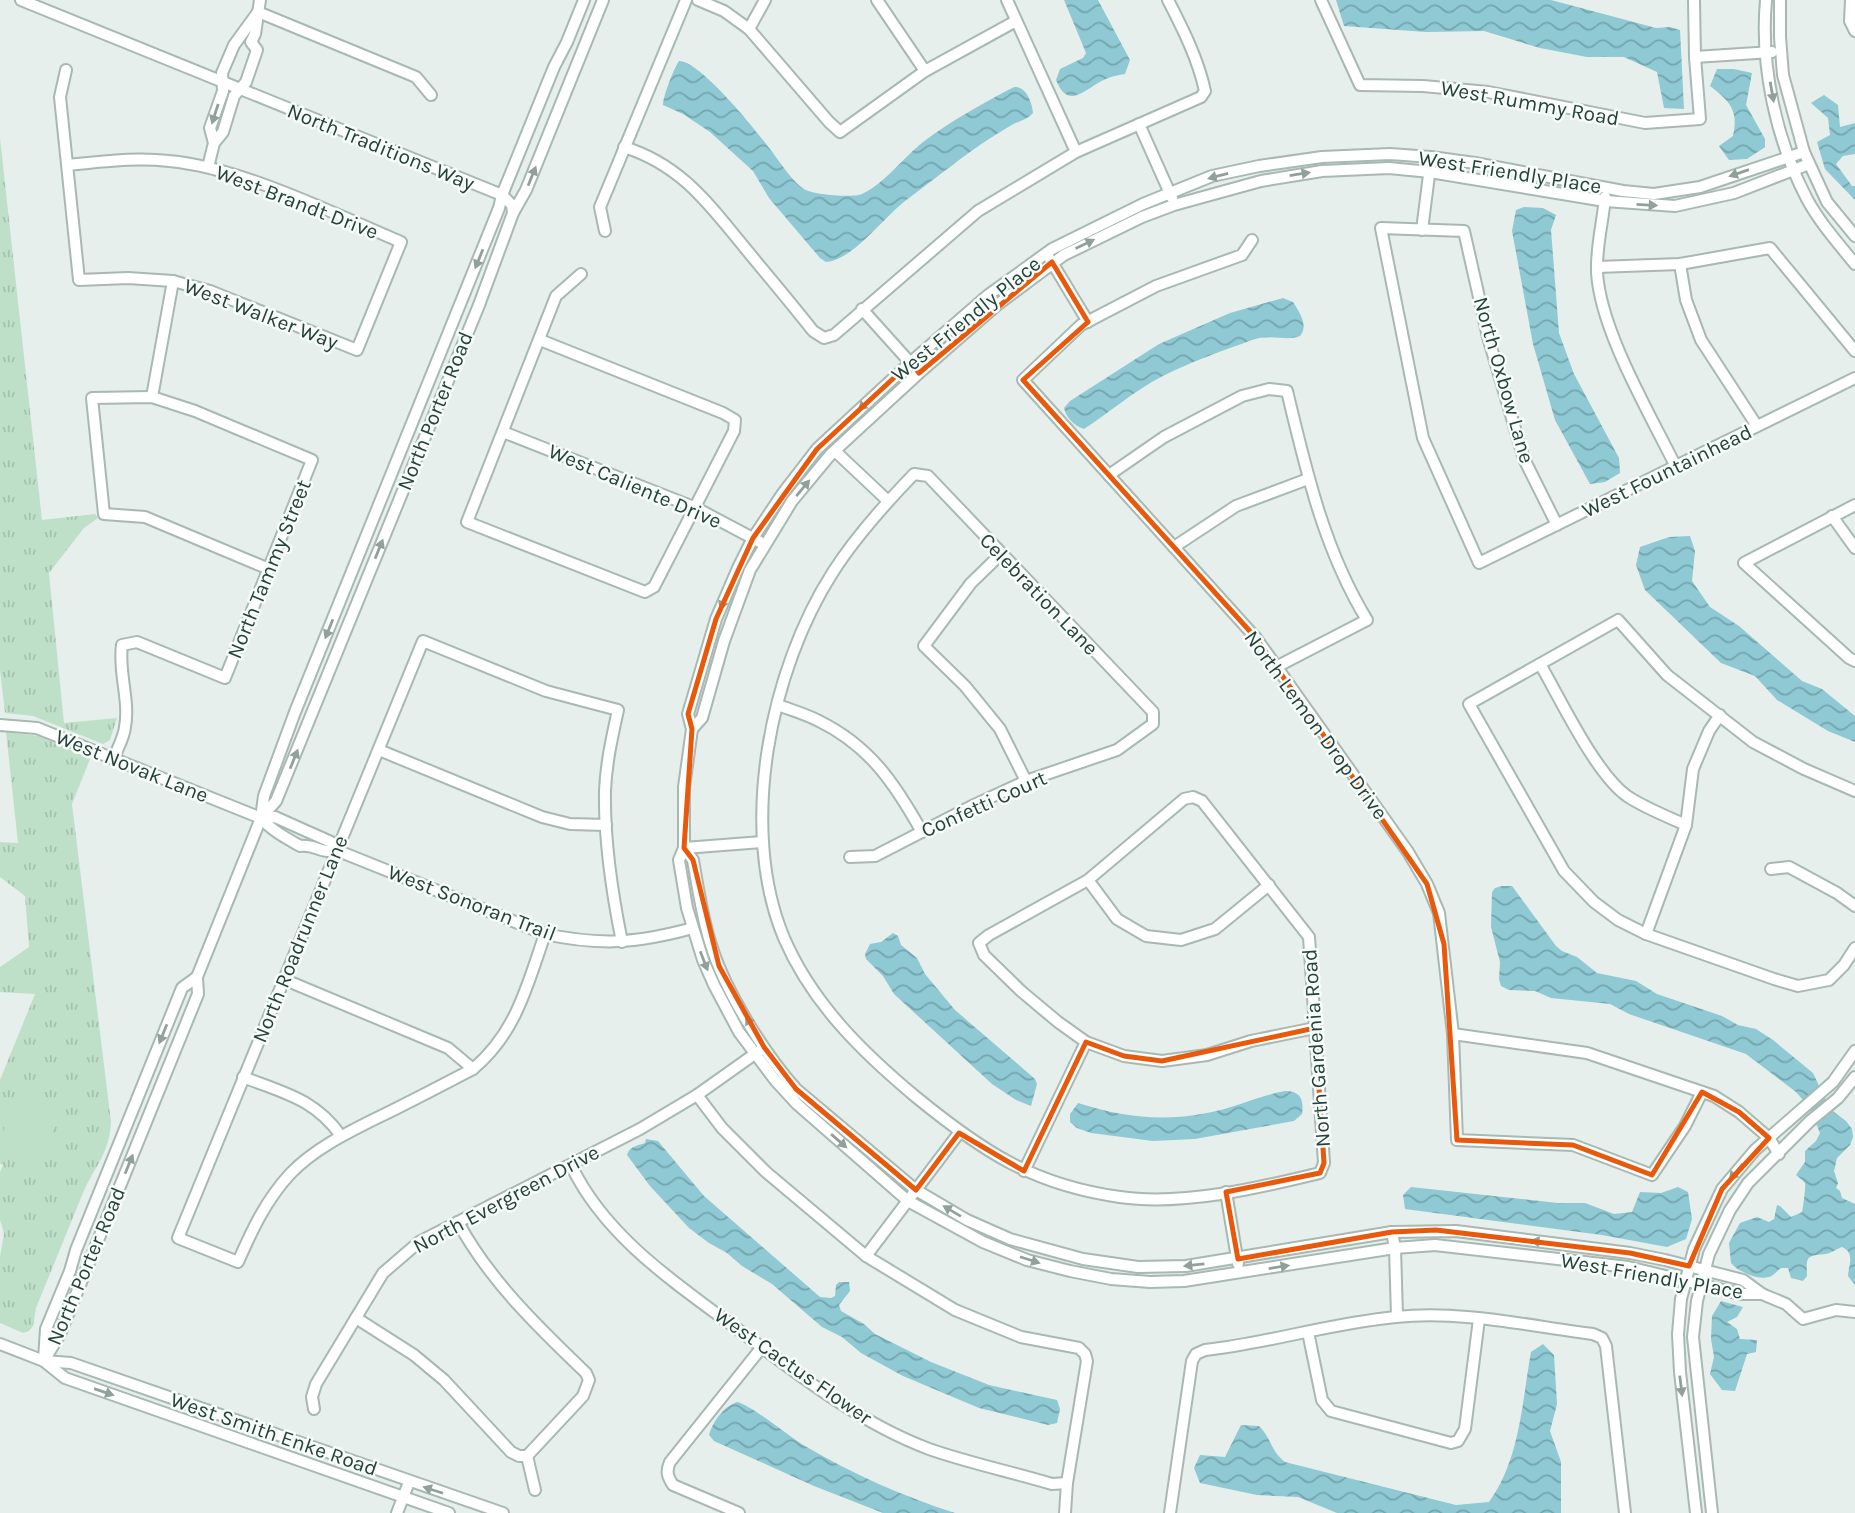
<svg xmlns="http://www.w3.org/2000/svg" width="1855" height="1513" font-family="Karla,sans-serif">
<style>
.park{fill:url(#park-tufts)}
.pitch{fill:#bfe0c8}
.water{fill:url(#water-waves)}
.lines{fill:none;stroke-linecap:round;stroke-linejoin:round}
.minor-casing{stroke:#a8b8b2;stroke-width:14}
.minor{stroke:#fff;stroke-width:10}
.oneway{fill:#92a09c}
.marked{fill:none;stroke:#e8590c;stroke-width:5;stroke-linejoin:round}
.labels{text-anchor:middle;stroke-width:5;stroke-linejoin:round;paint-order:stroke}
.street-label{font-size:21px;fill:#24423a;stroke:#f7fbf9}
</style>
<defs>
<pattern id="park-tufts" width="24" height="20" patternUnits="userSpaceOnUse" patternTransform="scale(1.75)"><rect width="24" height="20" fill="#bfe0c8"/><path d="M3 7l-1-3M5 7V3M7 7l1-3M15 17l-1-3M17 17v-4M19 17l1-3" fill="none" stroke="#a4c1ad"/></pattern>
<pattern id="water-waves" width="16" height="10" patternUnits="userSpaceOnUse" patternTransform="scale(1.75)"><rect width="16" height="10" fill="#8ec9d4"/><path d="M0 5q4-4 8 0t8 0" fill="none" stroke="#74a5ad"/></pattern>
</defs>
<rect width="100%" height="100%" fill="#e6efeb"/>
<g class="park">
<polygon points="0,138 42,520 95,514 98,518 84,528 49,573 64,723 117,718 110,740 103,744 33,716 5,713 0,670"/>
<path d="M6,732l33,4 51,23 -18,45 39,318c-2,33 -16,43 -28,71l-47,115 -3,18 -4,5 -6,2 -23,-10v-66l4,-24 -4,-13v-48l3,-7 -3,-1v-84l35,-86 -35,-2v-25l29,-20 -4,-51 -25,-19v-35l18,1z"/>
</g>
<circle class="pitch" cx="28" cy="1130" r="24"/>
<g class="water">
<path d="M1064,0h34l32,60 -5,14c-9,1 -19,4 -27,9 -18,11 -31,24 -42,-3l4,-11 23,-11 3,-5z"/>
<polygon points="1336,0 1551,0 1656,28 1670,27 1680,30 1684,109 1664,108 1657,72 1624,57 1587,57 1540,48 1484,31 1426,32 1344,26"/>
<path d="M679,61c22,0 80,73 94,92 9,12 19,28 31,36 9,6 49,9 58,5 21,-9 43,-38 61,-52 28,-21 60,-39 91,-55 12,-1 18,15 19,26 -6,7 -15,8 -23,13 -38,22 -70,49 -105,75 -22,17 -52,59 -79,61l-6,-4 -51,-60 -16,-27 -43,-39 -27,-18 -20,-9c0,-9 11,-37 16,-44z"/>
<path d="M1717,69h17l18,4 -6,32 19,34v8l-18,12 -18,1 -10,-14 14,-10c6,-25 -3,-35 -23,-50z"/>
<polygon points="1824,95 1838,105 1840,127 1855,123 1855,154 1843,156 1836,164 1852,186 1855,186 1855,200 1825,169 1817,142 1830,135 1828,118 1811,103"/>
<polygon points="1524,207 1543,208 1556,215 1551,230 1559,333 1574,374 1619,458 1620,473 1605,482 1590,484 1555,420 1533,344 1512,231 1516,210"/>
<path d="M1283,298l10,4c6,10 16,23 7,34 -14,6 -30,-3 -48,4 -30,11 -62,22 -91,37 -27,14 -51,35 -77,52 -10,-3 -18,-12 -20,-21l6,-7 89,-57 71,-31z"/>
<polygon points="1690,536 1695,551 1692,581 1710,607 1739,626 1802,681 1822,689 1855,716 1855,742 1828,731 1777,700 1755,676 1721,663 1645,590 1636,565 1640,547 1669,537"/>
<path d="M1502,886h10l44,60 6,5 15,6 20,16 39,8 21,13 65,22 16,9 18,4 17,11 40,33 17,36 16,12 6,8 1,8 -3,8 -13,13 -3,13 4,12 -2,5 4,3 2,7 13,6v81l-7,-9c1,-13 7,-23 -6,-29 -5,2 -11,6 -16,7 -19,2 -20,1 -19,22l-4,5 -12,-3 -3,-10h-7c-3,2 -5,5 -8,7 -10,8 -35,-3 -42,-12l-2,-20 11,-20 17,-6 12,5 5,-3 3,-14 3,1 11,11c4,-2 8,-3 11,-5 1,-2 4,-27 3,-29 -2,-3 -6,-5 -9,-8l9,-13v-11l11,-10 4,-8 -11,-26 -13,-15 -50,-38 -117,-40 -19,-10 -59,-6 -16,-7 -26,-1 -8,-4 -2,-7 1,-17 -9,-35 1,-35 3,-4z"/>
<polygon points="893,933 898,936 901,945 917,958 925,974 955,1010 1035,1079 1037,1084 1031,1106 1016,1100 992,1084 894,994 883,976 866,959 865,954 870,944 881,942"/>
<path d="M1285,1091c16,0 19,9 17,23l-8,7 -99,18 -42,2 -62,-8 -14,-5 -7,-6v-8l8,-11c45,14 83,19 129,10 27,-5 51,-17 78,-22z"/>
<path d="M646,1139l12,2 46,55 116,101 11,1 4,-2 1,-11 3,-3h10l1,9 -11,14 2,6 23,13 11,10 56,28 58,23 68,15 3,9 -3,14 -9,2 -69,-17 -76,-32 -42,-23 -19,-16 -20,-10 -50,-43 -30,-18 -15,-13 -18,-10 -20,-15 -39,-42 -23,-31c2,-9 13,-10 18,-12z"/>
<polygon points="1411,1187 1558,1203 1585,1203 1614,1214 1632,1212 1640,1192 1661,1193 1678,1187 1688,1192 1692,1219 1686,1239 1667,1247 1602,1235 1405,1209 1403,1195"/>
<polygon points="1721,1301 1743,1307 1737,1317 1727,1322 1737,1329 1740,1339 1757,1340 1756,1352 1747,1354 1735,1391 1722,1390 1710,1374 1714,1357 1711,1339 1712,1316"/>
<path d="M1543,1344l11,11 3,49 -7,27 11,31v51h-224l-39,-16 -41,-2 -57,-12 -6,-15 6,-13 25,2 16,-32 18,1c13,13 11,24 26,36l171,43 33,-3c31,-42 33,-100 42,-150z"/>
<path d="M737,1402c16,4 51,34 68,44 48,28 97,50 150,67h-72l-69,-27 -100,-45 -5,-6c4,-14 14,-28 28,-33z"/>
</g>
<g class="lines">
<g class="minor-casing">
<g id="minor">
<polyline points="21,0 502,195 512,205 513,213"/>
<polyline points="698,0 724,11 749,29 829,122 840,132 925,71 1016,21"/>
<polyline points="877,0 925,71"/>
<polyline points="1007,0 1076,152"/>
<polyline points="1321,0 1360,85 1423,86 1488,92 1645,123 1700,119 1695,57 1694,0"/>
<path d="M1766,0c-6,66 10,140 41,199 13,24 31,44 48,65"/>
<polyline points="1780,0 1780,37 1783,75 1804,152 1827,202 1855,236"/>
<polyline points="1851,0 1850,21 1855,31"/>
<polyline points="258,12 416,77 431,95"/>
<polyline points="749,29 765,0"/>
<polyline points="1695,57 1772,52"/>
<path d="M66,70l-6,27 19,183 49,-2 45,3 37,10 147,59 44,-108c-69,-29 -158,-74 -232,-81 -34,-4 -68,1 -102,4"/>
<polyline points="1139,124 1172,198"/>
<polyline points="214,143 210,128 223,91 222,73 234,45 258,12"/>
<path d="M624,147c57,18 84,56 121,101 23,28 46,55 68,83l11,7 10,-3 144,-124 98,-59 125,-55 4,-6c-7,-32 -22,-62 -37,-91"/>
<polyline points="208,167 214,143 223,132 234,96 246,82 257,50 251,42 255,34 260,0"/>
<path d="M1605,197c-2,25 -9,49 -8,75 3,58 53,142 79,195"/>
<polyline points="1422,230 1430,167"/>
<polyline points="605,231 600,207 686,0"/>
<polyline points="1252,240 1242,255 1156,286 1081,325 1023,380 1256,638 1408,852 1427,884 1439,913 1453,1034 1457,1140 1573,1145 1652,1175 1685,1126 1702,1092"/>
<polyline points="1050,259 1088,322"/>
<polyline points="1680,264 1686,300 1701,340 1757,426"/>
<polyline points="1597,267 1680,264 1770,248 1855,351"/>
<polyline points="862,309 915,368"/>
<polyline points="540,340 723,413 735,420 734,431 654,587 645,592 467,522 556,296 581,274"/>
<polyline points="152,397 173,281"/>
<polyline points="503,432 696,508 760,542"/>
<polyline points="835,451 888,501"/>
<path d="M1109,475l55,-38 78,-41 27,-7 18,2c19,79 37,159 80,229l-91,47"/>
<polyline points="1855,505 1744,563 1849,658 1855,661"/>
<polyline points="1832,516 1855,548"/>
<path d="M1557,525l-33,-66 -36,-122 -24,-106 -83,-3 42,210 56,125c125,-61 250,-124 376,-185"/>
<polyline points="1174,547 1236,506 1308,479"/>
<polyline points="1001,554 971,583 924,646 965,686 1000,729 1026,781"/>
<path d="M1540,664c21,36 55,109 87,132 18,12 39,20 59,29"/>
<path d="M778,705c13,5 28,9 41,16 51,25 76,63 103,111"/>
<path d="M0,725l37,3 224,90 14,-1 56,25 5,8 209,84c56,12 93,9 148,-6"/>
<polyline points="692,729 702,718 724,641 750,570 792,501 831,454 919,373 997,305 1064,255 1142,217 1174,205 1261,181 1322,171 1389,168 1430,172 1605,201 1675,206 1734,193 1809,164"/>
<polyline points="379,750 542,817 570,824 606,825"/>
<path d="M114,758c3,-9 10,-20 11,-31 5,-27 -7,-55 -3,-82l15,-3 88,36 87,-218 -117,-49 -43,-14 -60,1 12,116 41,3 124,52"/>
<polyline points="1855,791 1804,769 1753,742 1667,675 1618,620 1469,704 1564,871 1594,902 1618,920 1646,934 1774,979 1798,986 1829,980 1844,965 1855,948"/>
<polyline points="261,818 276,801 479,305 513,213 526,190 603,0"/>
<path d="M261,818c10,12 25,20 39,28 15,-2 21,8 36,4"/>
<path d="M684,848l9,12c5,28 9,57 18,85 14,46 53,108 85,144l120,101 51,30 43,19 73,20 55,8 48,-1 206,-34 64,-1 174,22 35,7 78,20 19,14 24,10 17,15 33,-9 19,2"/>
<polyline points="684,848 762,842"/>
<path d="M850,857l25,-1 99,-51 52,-24 91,-31 36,-26v-12l-225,-236 -14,-2c-30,31 -58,62 -81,98 -63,98 -95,256 -49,366 28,65 78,114 132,159 66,54 117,88 204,100 62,9 139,-9 200,-24l4,-10 -15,-226 -107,-136 -9,-4 -9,2 -96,81 -99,55 -10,8 5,12 37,36 37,31 28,20 38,14 38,5 45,-6 44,-14 64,-13"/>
<polyline points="1771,869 1789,867 1837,893 1855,906"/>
<polyline points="1088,880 1117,919 1146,936 1181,940 1215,929 1269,885"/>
<path d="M545,934c-18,52 -29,99 -72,135 -31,16 -61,32 -92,47 -32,16 -66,32 -91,58 -24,26 -38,56 -52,88l-60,-24 245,-597 123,50 72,19c-6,27 -12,54 -13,81 -1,51 7,102 17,151"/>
<polyline points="1646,934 1686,825 1693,769 1709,731 1720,715"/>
<polyline points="283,979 448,1048 473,1069"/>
<polyline points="1453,1034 1587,1053 1714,1096 1739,1112 1769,1138 1779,1154"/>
<path d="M243,1077c41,16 72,22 98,59"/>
<polyline points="697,1095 722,1128 766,1172 866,1256 955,1310 1021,1337 1079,1348 1085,1354 1087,1361 1067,1483 1065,1513"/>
<path d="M571,1165c35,74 109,121 173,169 57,43 118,90 185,115 40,14 83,23 123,35l15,-1"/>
<polyline points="1024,1171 1086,1042"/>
<polyline points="1226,1192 1238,1264"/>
<path d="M458,1222c31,58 81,106 128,151l3,7 -6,16 -56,60"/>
<polyline points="1392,1232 1395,1248 1397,1316"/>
<polyline points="866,1256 959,1133"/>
<polyline points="1762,1294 1740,1294 1628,1267 1435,1245 1395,1248 1184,1281 1150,1282 1111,1279 1070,1271 1027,1260 983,1242 908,1201 797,1104 775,1080 739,1032 714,985 703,960 687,908 679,860 684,848 684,787 692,729 688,714 716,619 738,568 753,538 783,493 817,449 911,362 987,296 1052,249 1143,204 1212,176 1259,166 1322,157 1390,154 1431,157 1475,163 1623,191 1654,194 1700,187 1804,152"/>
<polyline points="356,1318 414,1355 444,1380 511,1452 519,1456 527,1456"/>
<polyline points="1308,1332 1322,1400 1331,1411 1451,1443 1458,1441 1465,1429 1479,1319"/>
<polyline points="0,1344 44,1361 65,1378 449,1513"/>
<polyline points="44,1359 46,1329 70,1271 76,1250 182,988 197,977"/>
<polyline points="44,1361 60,1334 198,994 197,977 261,818 264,796 295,712 499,208 502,195 554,67 567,42 584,0"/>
<polyline points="44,1361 71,1363 503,1513"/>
<polyline points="314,1409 312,1397 316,1384 383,1273 419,1242 640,1129 697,1095 759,1051"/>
<polyline points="527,1456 535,1490"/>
<polyline points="397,1513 409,1482"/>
<path d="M739,1513l-66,-28c-6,-9 -7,-14 -3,-23l92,-115"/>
<path d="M1170,1513l22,-152 4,-7 9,-4c64,-7 126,-27 191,-33 65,-7 133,9 197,17l9,4 4,8 19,167"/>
<polyline points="1696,1513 1680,1372 1678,1334 1681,1299 1694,1249 1722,1189 1755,1150 1833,1082 1855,1051"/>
<polyline points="1712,1513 1693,1337 1697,1301 1709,1254 1730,1210 1748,1183 1810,1121 1838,1098 1855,1077"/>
</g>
</g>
<use href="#minor" class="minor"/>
</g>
<defs><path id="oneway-solid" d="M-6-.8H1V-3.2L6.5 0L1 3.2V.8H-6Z" transform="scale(1.75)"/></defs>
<g class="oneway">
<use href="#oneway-solid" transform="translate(1772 92) rotate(80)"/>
<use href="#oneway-solid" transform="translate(215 114) rotate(108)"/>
<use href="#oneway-solid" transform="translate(1739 173) rotate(161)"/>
<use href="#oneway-solid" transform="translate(1300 174) rotate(-9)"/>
<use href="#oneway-solid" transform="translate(532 176) rotate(-68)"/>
<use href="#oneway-solid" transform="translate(1218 176) rotate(165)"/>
<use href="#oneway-solid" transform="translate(1647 205) rotate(3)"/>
<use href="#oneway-solid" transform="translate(1085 244) rotate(-26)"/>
<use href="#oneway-solid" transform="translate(479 259) rotate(112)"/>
<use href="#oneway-solid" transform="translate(866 403) rotate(137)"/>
<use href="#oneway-solid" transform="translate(803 488) rotate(-50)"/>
<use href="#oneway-solid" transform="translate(379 549) rotate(-68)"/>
<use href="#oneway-solid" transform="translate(724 600) rotate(113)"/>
<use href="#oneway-solid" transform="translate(329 629) rotate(112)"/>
<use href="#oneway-solid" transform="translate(294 759) rotate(-68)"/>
<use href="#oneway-solid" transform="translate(704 961) rotate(69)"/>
<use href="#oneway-solid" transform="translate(751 1025) rotate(-121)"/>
<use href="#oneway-solid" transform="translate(163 1034) rotate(112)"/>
<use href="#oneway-solid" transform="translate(839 1141) rotate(41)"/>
<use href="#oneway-solid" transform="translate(129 1164) rotate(-68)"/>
<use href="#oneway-solid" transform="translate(1736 1172) rotate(130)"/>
<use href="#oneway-solid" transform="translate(952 1211) rotate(-149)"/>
<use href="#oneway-solid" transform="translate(1541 1242) rotate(-173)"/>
<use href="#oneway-solid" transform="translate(1030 1260) rotate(18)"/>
<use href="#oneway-solid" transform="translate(1194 1265) rotate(174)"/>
<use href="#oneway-solid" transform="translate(1279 1267) rotate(-9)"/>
<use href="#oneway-solid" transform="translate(1681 1386) rotate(83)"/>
<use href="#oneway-solid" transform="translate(104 1392) rotate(19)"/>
<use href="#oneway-solid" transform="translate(433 1490) rotate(-162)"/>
</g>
<path class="marked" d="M1052,262l36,60 -65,58 233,258 171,246 17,60 13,196 116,5 79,30 50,-83 37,20 30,26 -47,51 -33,77 -59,-13 -194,-23 -44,2 -154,27 -12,-67 94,-19 4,-10 -9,-135 -153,33 -38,-5 -38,-14 -62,129 -65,-38 -43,57 -120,-101 -32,-42 -45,-81 -26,-106 -9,-12 8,-119 -4,-15 28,-95 37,-81 64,-89 94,-87 8,11z"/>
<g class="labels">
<g class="street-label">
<text transform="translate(1530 103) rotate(10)" y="7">West Rummy Road</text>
<text transform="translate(381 147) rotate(22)" y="7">North Traditions Way</text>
<text transform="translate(1510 172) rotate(9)" y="7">West Friendly Place</text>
<text transform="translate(297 202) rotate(21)" y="7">West Brandt Drive</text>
<text transform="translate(261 314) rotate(21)" y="7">West Walker Way</text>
<text transform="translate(966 319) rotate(-39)" y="7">West Friendly Place</text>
<text transform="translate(1504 380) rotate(74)" y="7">North Oxbow Lane</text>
<text transform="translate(435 411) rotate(-68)" y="7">North Porter Road</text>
<text transform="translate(1667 471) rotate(-26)" y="7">West Fountainhead</text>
<text transform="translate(635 486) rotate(23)" y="7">West Caliente Drive</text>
<text transform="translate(269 569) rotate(-68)" y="7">North Tammy Street</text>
<text transform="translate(1039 594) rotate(46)" y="7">Celebration Lane</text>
<text transform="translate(1316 725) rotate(54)" y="7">North Lemon Drop Drive</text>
<text transform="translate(132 766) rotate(22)" y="7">West Novak Lane</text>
<text transform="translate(984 804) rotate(-24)" y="7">Confetti Court</text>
<text transform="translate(472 903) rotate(21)" y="7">West Sonoran Trail</text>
<text transform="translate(300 939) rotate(-68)" y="7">North Roadrunner Lane</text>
<text transform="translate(1316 1048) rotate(-94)" y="7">North Gardenia Road</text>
<text transform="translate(506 1199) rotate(-28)" y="7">North Evergreen Drive</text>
<text transform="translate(86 1266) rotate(-67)" y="7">North Porter Road</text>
<text transform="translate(1652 1276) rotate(10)" y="7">West Friendly Place</text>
<text transform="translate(793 1366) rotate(35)" y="7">West Cactus Flower</text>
<text transform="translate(274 1434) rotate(19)" y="7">West Smith Enke Road</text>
</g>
</g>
</svg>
